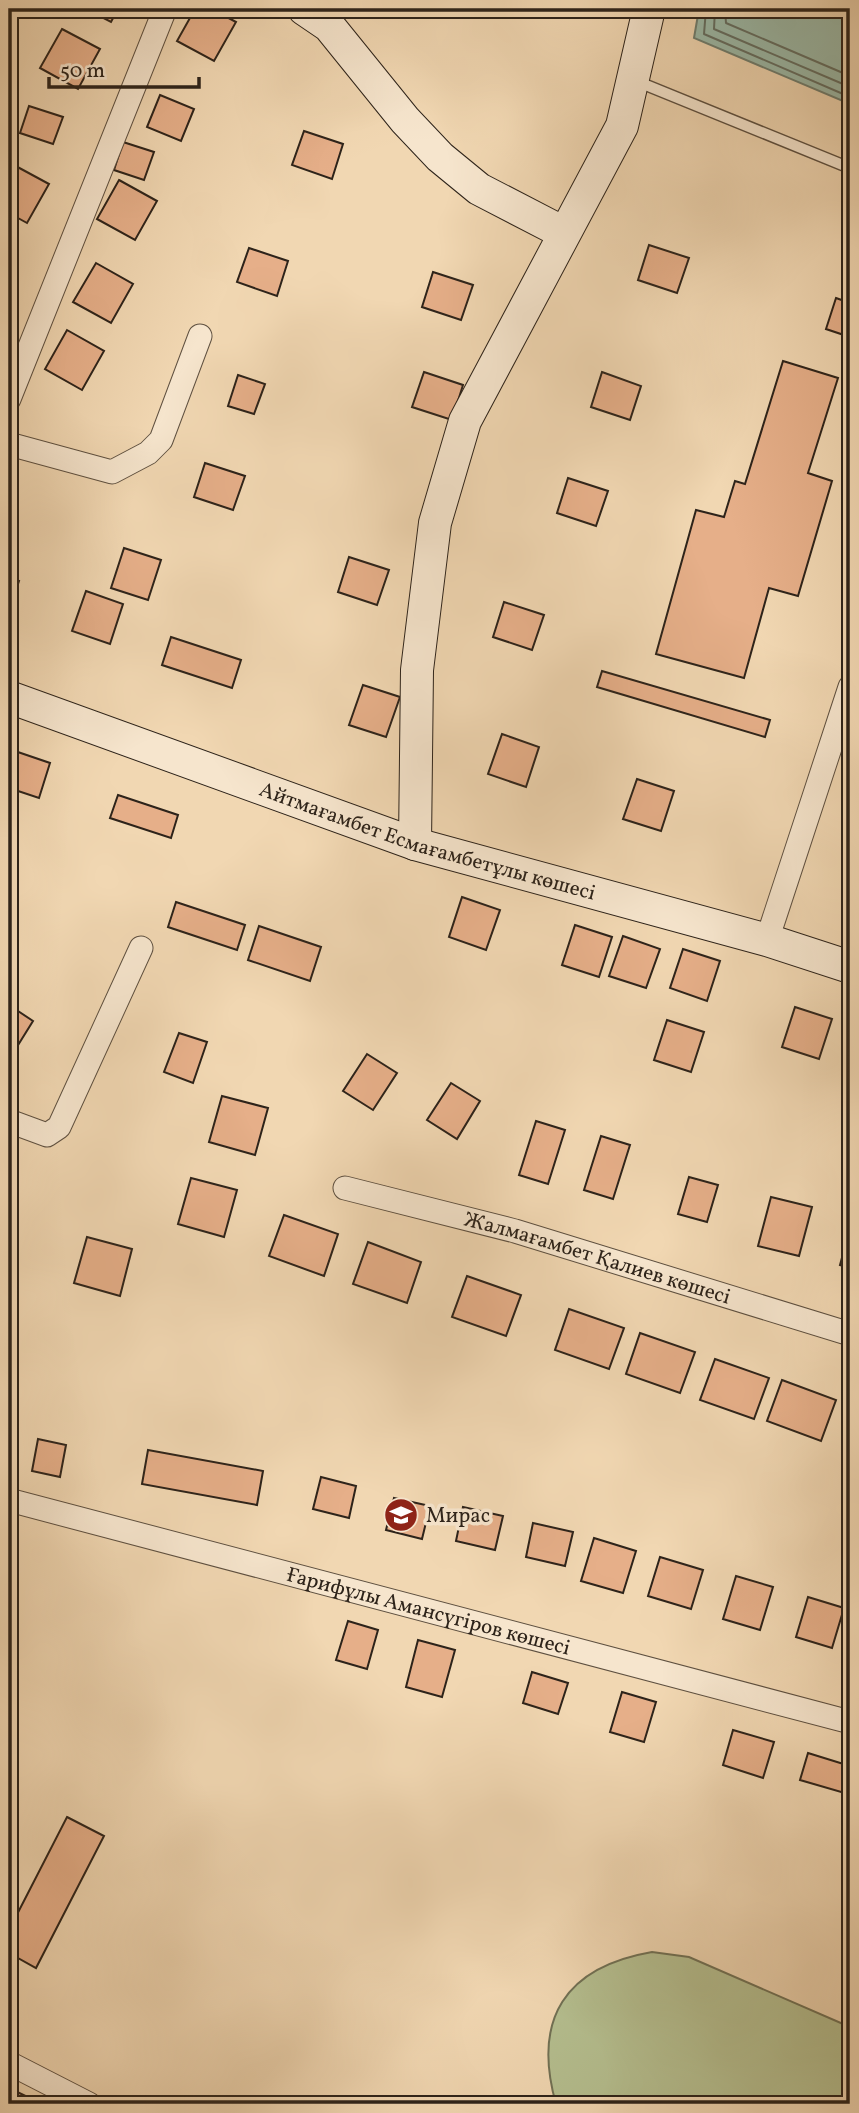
<svg xmlns="http://www.w3.org/2000/svg" width="859" height="2113" font-family="Vollkorn,serif">
<style>
.green{fill:#b5bf90;stroke:#717155;stroke-width:2}
.water{fill:#9bbaa9;stroke:#6f7e70;stroke-width:2}
.lines{fill:none;stroke-linecap:round;stroke-linejoin:round}
.shore{stroke:#646e62;stroke-width:2}
.building{fill:#e6af89;stroke:#2d231a;stroke-width:2}
.lane-casing{stroke:#5e5040;stroke-width:13}
.street-casing{stroke:#5e5040;stroke-width:25}
.secondary-casing{stroke:#2d231a;stroke-width:34}
.lane{stroke:#f6e5cd;stroke-width:10}
.street{stroke:#f6e5cd;stroke-width:23}
.secondary{stroke:#f6e5cd;stroke-width:32}
.labels{text-anchor:middle;stroke-width:7;stroke-linejoin:round;paint-order:stroke}
.street-label{font-size:21px;fill:#2d231a;stroke:#f6e5cd}
.poi-label{font-size:21px;fill:#2d231a;stroke:#f6e5cd;text-anchor:start}
</style>
<rect width="100%" height="100%" fill="#f1d7b2"/>
<filter id="stains"><feTurbulence type="fractalNoise" baseFrequency=".00286" numOctaves="4"/><feColorMatrix values="0 0 0 0 .2 0 0 0 0 .09 0 0 0 0 .02 0 0 0 .5 -.17"/></filter>
<radialGradient id="worn" r=".72"><stop offset=".6" stop-color="#630" stop-opacity="0"/><stop offset="1" stop-color="#630" stop-opacity=".3"/></radialGradient>
<path class="green" d="M652,1952l37,5 161,70v77h-294c-24,-85 9,-137 96,-152z"/>
<polygon class="water" points="699,9 850,9 850,104 694,38"/>
<g class="lines">
<g class="shore">
<polyline points="706,9 704,34 850,97"/>
<polyline points="715,9 714,29 850,87"/>
<polyline points="725,9 726,23 850,76"/>
</g>
</g>
<g class="building">
<polygon points="86,9 118,9 111,22"/>
<polygon points="195,9 212,9 236,22 214,61 177,41"/>
<polygon points="62,29 100,49 78,89 40,68"/>
<polygon points="160,95 194,109 181,141 147,127"/>
<polygon points="29,106 63,117 53,144 20,133"/>
<polygon points="304,131 343,144 332,179 292,165"/>
<polygon points="123,142 154,152 144,180 114,170"/>
<polygon points="12,164 49,184 27,223 9,213 9,169"/>
<polygon points="119,180 157,201 135,240 97,219"/>
<polygon points="649,245 689,258 677,293 638,280"/>
<polygon points="249,248 288,261 277,296 237,282"/>
<polygon points="96,263 133,284 111,323 73,302"/>
<polygon points="433,272 473,285 461,320 422,307"/>
<polygon points="836,298 850,303 850,337 826,329"/>
<polygon points="67,330 104,351 82,390 45,369"/>
<polygon points="783,361 838,378 808,473 832,481 798,596 769,588 744,678 656,654 696,510 724,517 735,481 745,484"/>
<polygon points="424,372 463,385 452,420 412,407"/>
<polygon points="602,372 641,386 630,420 591,407"/>
<polygon points="238,375 265,384 254,414 228,406"/>
<polygon points="205,463 245,476 233,510 194,497"/>
<polygon points="568,478 608,491 596,526 557,513"/>
<polygon points="124,548 161,560 148,600 111,588"/>
<polygon points="349,557 389,570 377,605 338,592"/>
<polygon points="9,578 19,581 9,611"/>
<polygon points="86,591 123,604 110,644 72,631"/>
<polygon points="504,602 544,615 532,650 493,637"/>
<polygon points="171,637 241,660 232,688 162,665"/>
<polygon points="602,671 770,720 765,737 597,687"/>
<polygon points="363,685 400,697 386,737 349,725"/>
<polygon points="502,734 539,747 526,787 488,774"/>
<polygon points="9,749 50,763 39,798 9,788"/>
<polygon points="637,779 674,791 661,831 623,819"/>
<polygon points="118,795 178,815 171,838 110,818"/>
<polygon points="462,897 500,910 486,950 449,937"/>
<polygon points="176,902 245,925 237,950 168,927"/>
<polygon points="575,925 612,937 599,977 562,965"/>
<polygon points="259,926 321,947 310,981 248,960"/>
<polygon points="623,936 660,949 646,988 609,976"/>
<polygon points="683,949 720,961 707,1001 670,988"/>
<polygon points="9,1005 33,1021 10,1058 9,1058"/>
<polygon points="795,1007 832,1019 819,1059 782,1047"/>
<polygon points="667,1020 704,1032 691,1072 654,1060"/>
<polygon points="179,1033 207,1042 193,1083 164,1072"/>
<polygon points="367,1054 397,1073 373,1110 343,1091"/>
<polygon points="451,1083 480,1101 457,1139 427,1120"/>
<polygon points="222,1096 268,1108 255,1155 209,1142"/>
<polygon points="536,1121 565,1130 548,1184 519,1175"/>
<polygon points="601,1136 630,1145 613,1199 584,1190"/>
<polygon points="689,1177 718,1185 707,1222 678,1214"/>
<polygon points="191,1178 237,1190 224,1237 178,1224"/>
<polygon points="771,1197 812,1207 799,1256 758,1246"/>
<polygon points="284,1215 338,1234 324,1276 269,1256"/>
<polygon points="850,1228 850,1268 840,1265"/>
<polygon points="87,1237 132,1249 120,1296 74,1283"/>
<polygon points="368,1242 421,1262 407,1303 353,1284"/>
<polygon points="467,1276 521,1295 506,1336 452,1317"/>
<polygon points="569,1309 624,1328 609,1369 555,1350"/>
<polygon points="640,1333 695,1352 680,1393 626,1374"/>
<polygon points="715,1359 769,1378 754,1419 700,1400"/>
<polygon points="782,1380 836,1400 821,1441 767,1421"/>
<polygon points="38,1439 66,1445 60,1477 32,1471"/>
<polygon points="148,1450 263,1471 257,1505 142,1484"/>
<polygon points="321,1477 356,1486 349,1518 313,1509"/>
<polygon points="394,1498 430,1506 422,1539 386,1530"/>
<polygon points="463,1507 503,1516 495,1550 456,1541"/>
<polygon points="533,1523 573,1532 565,1566 526,1557"/>
<polygon points="594,1538 636,1551 623,1593 581,1581"/>
<polygon points="660,1557 703,1570 691,1609 648,1596"/>
<polygon points="736,1576 773,1587 760,1630 723,1619"/>
<polygon points="808,1597 844,1608 832,1648 796,1637"/>
<polygon points="348,1621 378,1630 367,1669 336,1660"/>
<polygon points="418,1640 455,1650 442,1697 406,1687"/>
<polygon points="532,1672 568,1683 558,1714 523,1703"/>
<polygon points="622,1692 656,1702 644,1742 610,1732"/>
<polygon points="733,1730 774,1742 763,1778 723,1765"/>
<polygon points="808,1753 850,1766 848,1794 800,1780"/>
<polygon points="67,1817 104,1836 36,1968 9,1953 9,1930"/>
<polygon points="9,2088 42,2104 9,2104"/>
</g>
<g class="lines">
<g class="lane-casing">
<polyline id="lane" points="636,81 850,168"/>
</g>
<g class="street-casing">
<g id="street">
<polyline points="9,399 165,9"/>
<polyline points="9,444 112,472 148,453 161,440 200,336"/>
<polyline points="767,940 850,687"/>
<polyline points="9,1121 47,1135 59,1127 141,948"/>
<path id="s1" d="M345,1188l170,43 335,103"/>
<path id="s2" d="M9,1500l841,222"/>
<polyline points="9,2063 89,2104"/>
</g>
</g>
<g class="secondary-casing">
<g id="secondary">
<polyline points="304,9 329,26 405,120 440,157 479,189 564,233"/>
<path id="s3" d="M9,697l406,147 352,96 83,27"/>
<polyline points="415,844 417,670 435,523 465,421 622,126 649,9"/>
</g>
</g>
<use href="#lane" class="lane"/>
<use href="#street" class="street"/>
<use href="#secondary" class="secondary"/>
</g>
<defs>
<g id="school-disc" transform="scale(1.75)"><circle r="9.5" fill="#8f2418" stroke="#f6e5cd"/><path d="M0-5L7-2L0 1L-7-2ZM-4 1L0 2.5L4 1V4Q0 6-4 4Z" fill="#fff"/></g>
</defs>
<g fill-rule="evenodd">
<use href="#school-disc" x="401" y="1515"/>
</g>
<g class="labels">
<g class="street-label">
<text dy="7" stroke="none"><textPath href="#s3" startOffset="443">Айтмағамбет Есмағамбетұлы көшесі</textPath></text>
<text dy="7" stroke="none"><textPath href="#s1" startOffset="262">Жалмағамбет Қалиев көшесі</textPath></text>
<text dy="7" stroke="none"><textPath href="#s2" startOffset="434">Ғарифұлы Амансүгіров көшесі</textPath></text>
</g>
<g class="poi-label">
<text x="426" y="1522">Мирас</text>
</g>
</g>
<rect width="859" height="2113" fill="none" stroke="#f1d7b2" stroke-width="35"/>
<rect x="10" y="10" width="838" height="2092" fill="none" stroke="#2d231a" stroke-width="3.5"/>
<rect x="18" y="18" width="824" height="2078" fill="none" stroke="#2d231a" stroke-width="2"/>
<path d="M49 77v10h150v-10" fill="none" stroke="#2d231a" stroke-width="3.5"/>
<text x="60" y="77" font-size="21" fill="#2d231a" stroke="#f6e5cd" stroke-width="5" paint-order="stroke">50 m</text>
<rect width="100%" height="100%" filter="url(#stains)"/>
<rect width="100%" height="100%" fill="url(#worn)"/>
</svg>
